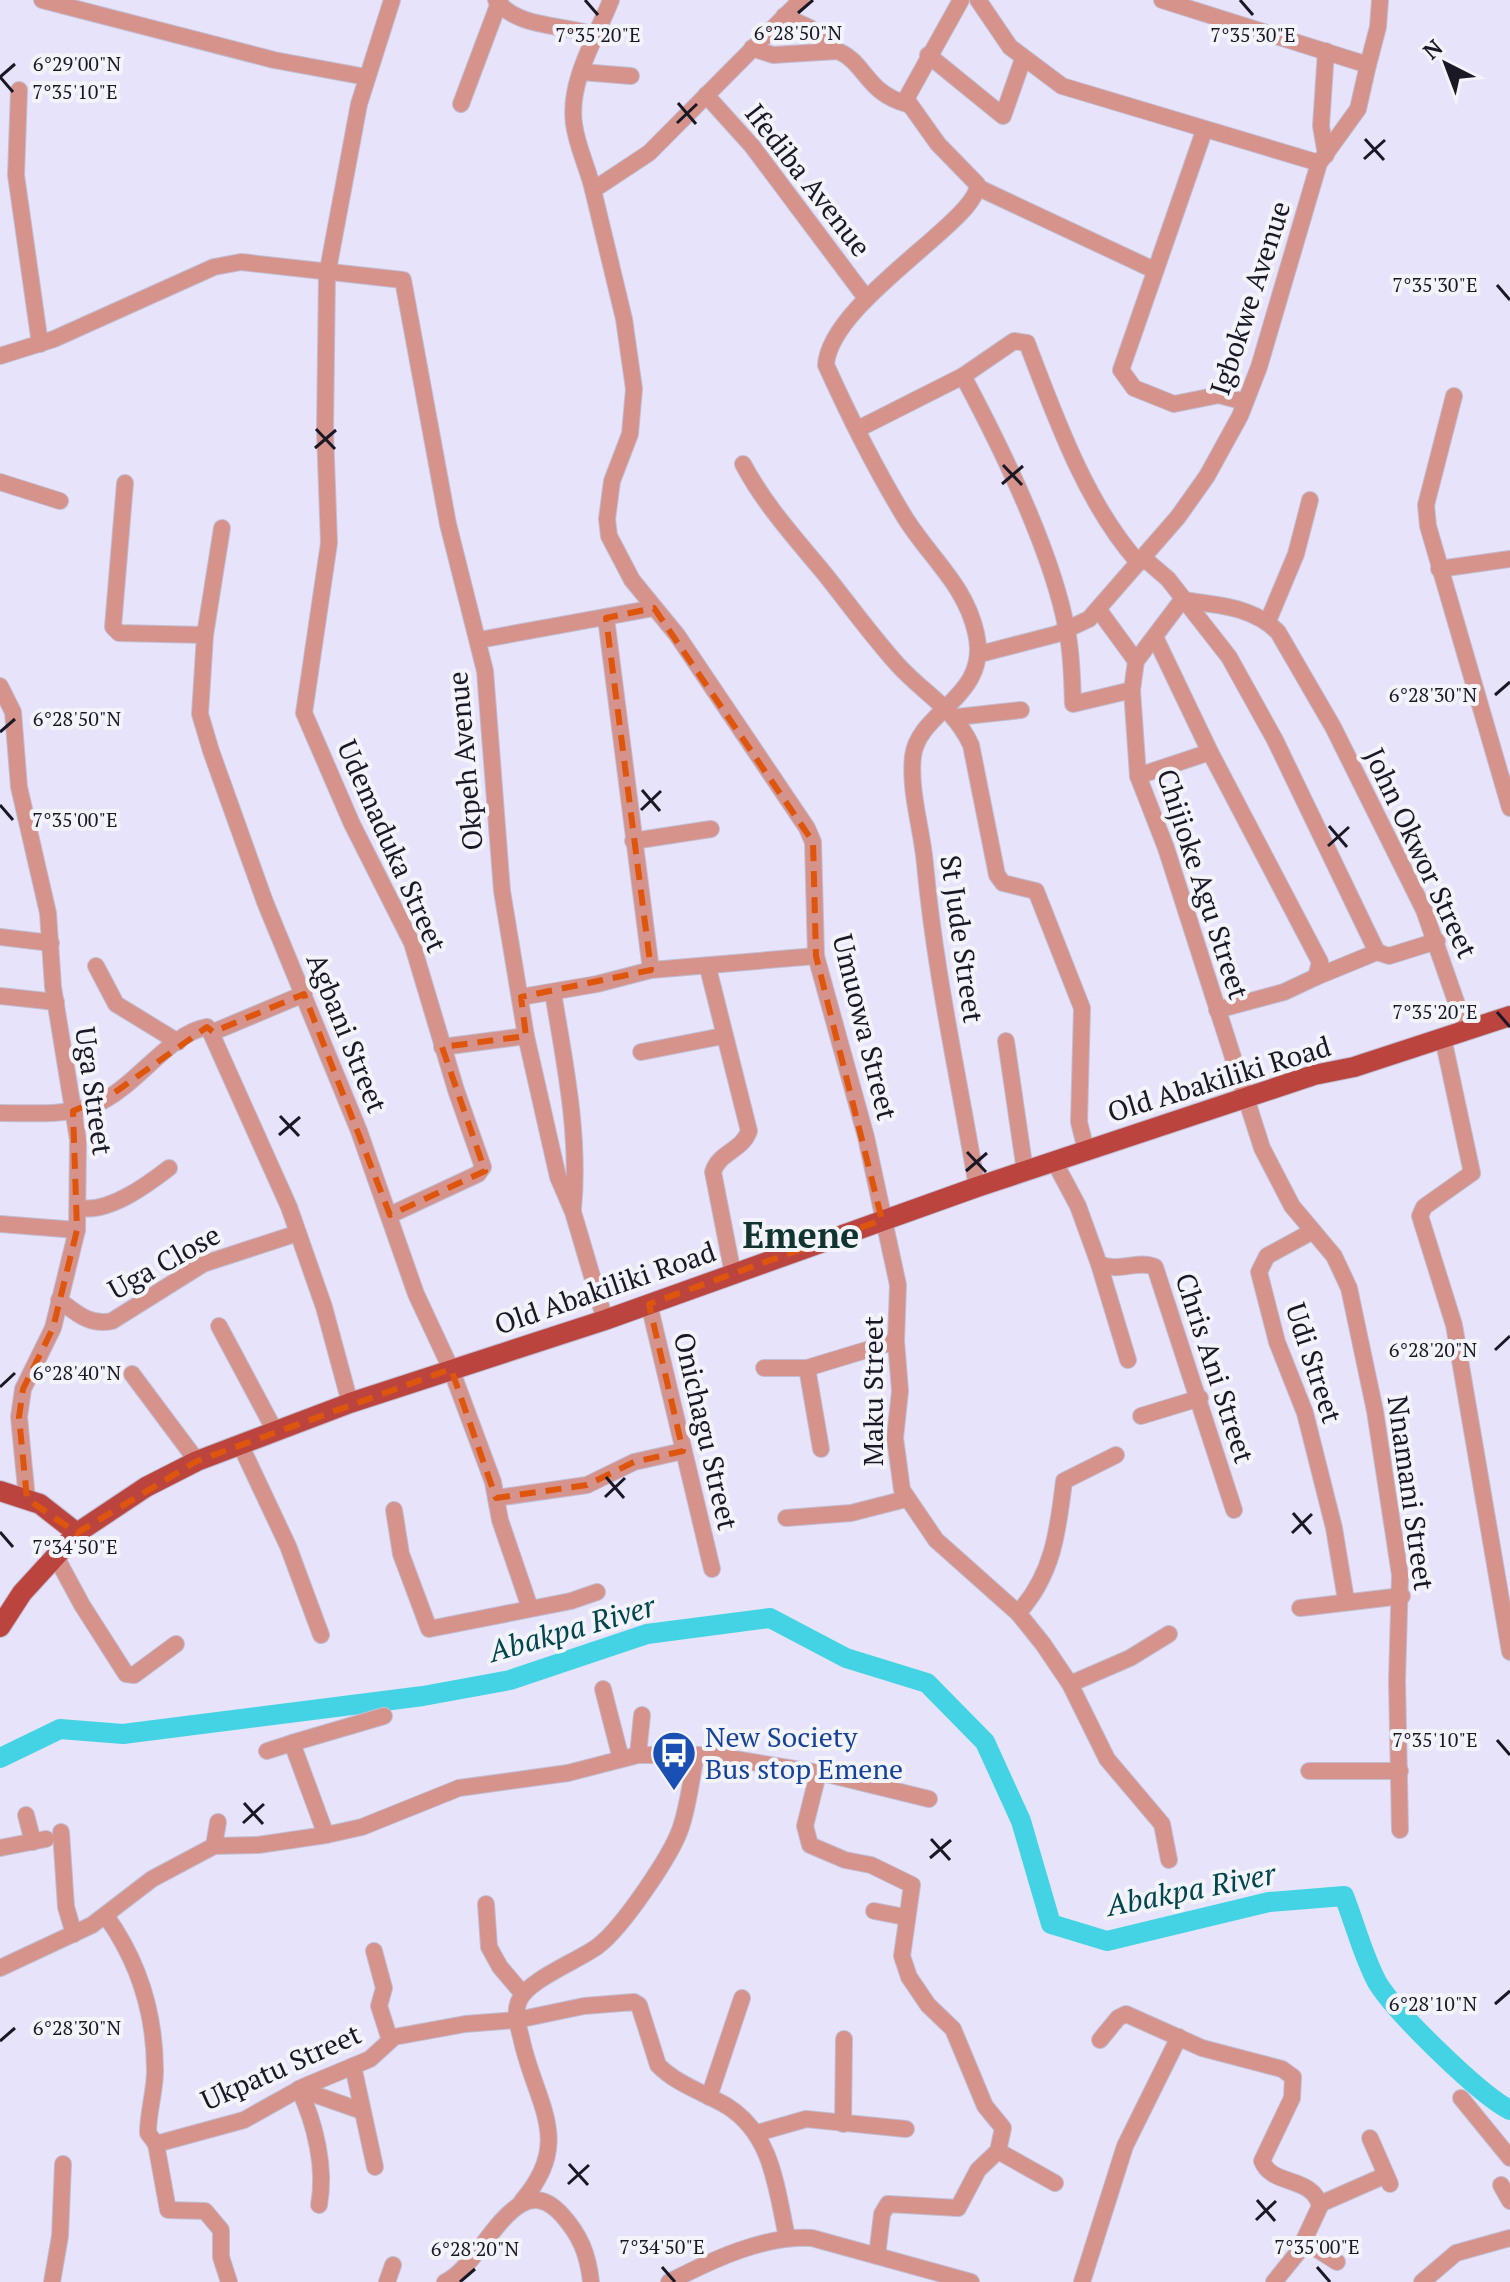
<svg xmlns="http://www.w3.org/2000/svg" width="1510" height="2282" font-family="'PT Serif',serif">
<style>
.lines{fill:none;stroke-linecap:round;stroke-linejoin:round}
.river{stroke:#43d3e4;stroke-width:20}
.minor-casing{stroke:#c1bed4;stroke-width:18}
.major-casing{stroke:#c1bed4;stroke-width:22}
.minor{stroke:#d5938c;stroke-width:16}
.major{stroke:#bb453e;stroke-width:20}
.marked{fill:none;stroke:#de560d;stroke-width:6;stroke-dasharray:16 10;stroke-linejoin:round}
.ticks{fill:none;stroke:#1a1825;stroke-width:3}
.labels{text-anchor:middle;stroke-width:8;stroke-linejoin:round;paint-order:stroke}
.street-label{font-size:28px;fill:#1a1825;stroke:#f3f3fa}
.transit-label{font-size:28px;fill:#164399;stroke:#f3f3fa;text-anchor:start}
.water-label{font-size:30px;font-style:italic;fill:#02454c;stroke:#f3f3fa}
.district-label{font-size:36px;font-weight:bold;fill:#113431;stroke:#f3f3fa}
.ticks-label{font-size:20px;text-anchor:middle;fill:#1a1825;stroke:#f3f3fa;stroke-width:8;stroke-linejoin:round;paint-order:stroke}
</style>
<rect width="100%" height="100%" fill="#e6e3fa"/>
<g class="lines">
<path class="river" d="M0,1758l60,-29 63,5 300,-38 87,-16 137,-46 123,-16 76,40 81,25 58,59 36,79 30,103 56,17 162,-39 75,-6c11,28 19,60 33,86 17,29 103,113 133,128"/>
<g class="minor-casing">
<g id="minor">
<polyline points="42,0 274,60 366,77"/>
<path d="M496,0c22,29 69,24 101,36"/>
<path d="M611,0c-15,38 -43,82 -37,124 3,23 14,44 19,66l56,-37 152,-153"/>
<path d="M961,0l-55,99 32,45 39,40c5,34 -147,117 -151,181 23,51 49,103 78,151 25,41 61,68 72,117 15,64 -57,77 -63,123 -4,35 9,73 12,108 10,109 34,215 52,323"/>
<polyline points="978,0 1010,47 1062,86 1319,163"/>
<polyline points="784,16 810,28 834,51"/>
<path d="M752,48l21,7 65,-4c28,12 28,42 69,53"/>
<polyline points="928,55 1003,116 1023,59"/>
<polyline points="1368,65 1378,27 1380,0"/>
<polyline points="581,72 631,76"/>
<polyline points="19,90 16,175 40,344"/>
<polyline points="706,95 752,146 866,298"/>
<polyline points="461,104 500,0"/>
<polyline points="1204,131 1121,370 1134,388 1174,404 1219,395 1245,402"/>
<polyline points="1326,155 1321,126 1326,51"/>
<polyline points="979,188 1154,270"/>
<polyline points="593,190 624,319 634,389 630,434 612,481 607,519 609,536 632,580 677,635 807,828 813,842 816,956 866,1137 898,1285 896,1341 900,1391 895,1438 902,1490 936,1540 1018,1613 1043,1644 1070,1684 1107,1759 1162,1824 1169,1860"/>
<polyline points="0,356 54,339 214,267 241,262 403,280 448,524 485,671 502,891 526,1036 558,1177 573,1212 605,1320"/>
<path d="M963,376c39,73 89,174 104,255 5,23 5,49 6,73l59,-14"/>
<polyline points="1454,396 1426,505 1428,526 1510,808"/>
<path d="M858,429l105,-53 51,-35 13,2c28,73 59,161 111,219l9,-1 21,18 61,78 46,83 102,212"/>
<path d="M743,464c21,40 52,74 81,109 24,30 47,62 73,91 27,30 57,44 74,81l26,130 6,8 33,8 46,117 -3,114 7,28"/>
<polyline points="0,482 60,501"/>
<polyline points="125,483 113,627 119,633 205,635 200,714 211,751 265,902 359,1131 416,1294 451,1369 493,1482 500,1520 530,1608"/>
<polyline points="1439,569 1510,559"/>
<polyline points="1182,600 1136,661 1132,690 1138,776 1166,848 1262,1148 1292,1206 1334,1256 1349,1288 1375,1411 1400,1575 1397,1681 1400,1830"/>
<path d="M1182,600c34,5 71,6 96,32l55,95 91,183 42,120"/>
<polyline points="1098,609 1136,661"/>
<polyline points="606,618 651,970"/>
<polyline points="1268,621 1296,554 1310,500"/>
<polyline points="205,635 222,528"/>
<polyline points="1155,637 1210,752 1320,962 1316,977 1284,992 1217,1010"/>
<polyline points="479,640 654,608"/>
<polyline points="980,654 1057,634 1089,619 1178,517 1207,476 1240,416 1259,367 1319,163 1358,109 1368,65 1162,0"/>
<polyline points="0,686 13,712 19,787 48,913 53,987 78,1140 77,1230 53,1328 23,1389 19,1417 27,1499"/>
<polyline points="957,717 1021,710"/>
<polyline points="1138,776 1210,752"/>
<polyline points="633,841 711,829"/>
<polyline points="0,937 51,943"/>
<polyline points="96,966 116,1004 178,1042"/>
<path d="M708,968l41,163c-7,20 -30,21 -36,41l20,102"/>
<polyline points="1316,977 1377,952 1389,956 1437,941"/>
<path d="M553,993c12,71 27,144 20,216"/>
<polyline points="0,996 56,1002"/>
<polyline points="521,997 597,984 651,970 816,956"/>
<polyline points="211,1033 289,1207 324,1307 350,1403"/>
<polyline points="1443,1038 1472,1173 1424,1207 1420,1216 1454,1325 1510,1652"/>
<polyline points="1006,1041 1025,1171"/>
<polyline points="442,1047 526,1036"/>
<polyline points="641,1052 723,1036"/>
<path d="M0,1113c30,0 66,3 94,-8 40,-15 75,-72 113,-78l4,6 93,-39"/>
<path d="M1054,1161l24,45 21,58c21,9 40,-5 56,3l79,243"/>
<path d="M80,1208c29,5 67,-23 89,-40"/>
<polyline points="390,1215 478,1174 483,1167 456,1090 412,943 352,824 304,713 329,543 325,431 327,275 359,104 392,0"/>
<polyline points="0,1224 77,1230"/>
<polyline points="1313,1231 1267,1256 1259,1272 1277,1342 1305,1413 1334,1528 1346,1600"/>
<polyline points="1099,1264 1128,1360"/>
<path d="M59,1300c17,13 31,26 53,21l91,-57 95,-31"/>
<polyline points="649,1304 712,1569"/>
<polyline points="219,1326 275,1431"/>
<polyline points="764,1368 807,1368 896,1341"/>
<polyline points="807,1368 821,1449"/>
<polyline points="132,1374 197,1461"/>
<polyline points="1141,1416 1200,1398"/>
<polyline points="240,1444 288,1546 321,1635"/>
<polyline points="496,1498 587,1485 634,1462 683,1451"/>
<polyline points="394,1510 401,1554 429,1629 571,1601 597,1592"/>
<polyline points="786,1518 851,1513 906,1499"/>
<polyline points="55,1555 82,1605 126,1674 134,1675 176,1644"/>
<polyline points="1300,1608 1402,1596"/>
<path d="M1018,1613c35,-38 40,-82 46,-132l52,-26"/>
<polyline points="1070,1684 1130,1658 1169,1634"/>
<polyline points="603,1689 621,1759"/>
<polyline points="292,1743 384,1716"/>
<polyline points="267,1751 292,1743 326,1835"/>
<polyline points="638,1755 642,1715"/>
<polyline points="1309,1771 1400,1771"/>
<polyline points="818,1774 805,1826 810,1845 845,1860 871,1865 912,1885 902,1956 909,1977 928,2005 953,2029 985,2106 1003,2128 998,2151 978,2170 958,2208 888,2204 882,2214 877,2256"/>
<polyline points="26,1815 33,1842"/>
<polyline points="61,1832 66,1907 74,1934"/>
<polyline points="214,1846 218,1822"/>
<polyline points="0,1848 46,1839"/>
<polyline points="486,1904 489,1947 500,1967 523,1994"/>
<polyline points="874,1911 905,1917"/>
<path d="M106,1916c33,46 49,99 49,155 0,20 -7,41 -7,62l8,11 12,66 37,1 16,19v27l8,25"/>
<polyline points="374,1951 384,1988 379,2006 390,2040"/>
<polyline points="0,1968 92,1925 152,1879 214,1846 258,1845 326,1835 362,1827 459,1788 568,1773 638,1755 710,1755 831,1775 929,1799"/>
<path d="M1100,2040l18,-22 8,-4 76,34 80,21 11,8 -1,21 -30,63c10,26 50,14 58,45l-21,45 -25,31"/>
<polyline points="353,2066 375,2167"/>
<path d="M299,2089c16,34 27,79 20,116"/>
<polyline points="299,2089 362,2111"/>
<polyline points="709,2097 742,1998"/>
<polyline points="1461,2098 1510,2158"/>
<polyline points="843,2124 844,2039"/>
<polyline points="757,2133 806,2119 906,2129"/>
<polyline points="1370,2138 1390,2184"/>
<path d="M156,2144l88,-24 59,-33 67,-28 24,-22 71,-13 52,-4 67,-14 50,-4 5,3 19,60c18,19 47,28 69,41 46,29 49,82 60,131"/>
<polyline points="998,2151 1055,2183"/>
<polyline points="1501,2185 1510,2201"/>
<path d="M522,2201c53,-61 13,-97 -1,-164 -3,-11 -7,-25 -2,-36 8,-21 61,-41 79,-55 24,-18 74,-91 83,-119 8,-24 10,-48 15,-72"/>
<polyline points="1320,2204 1386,2175"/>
<polyline points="1304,2241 1337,2262"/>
<polyline points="52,2282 60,2236 63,2164"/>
<polyline points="387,2282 393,2265"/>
<path d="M445,2282c38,-16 70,-120 117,-67 18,20 26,39 29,67"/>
<path d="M669,2282c43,-22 95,-47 143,-44l159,44"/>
<polyline points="1082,2282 1125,2146 1179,2037"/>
<polyline points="1422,2282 1456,2253 1510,2238"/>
</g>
</g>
<g class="major-casing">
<g id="major">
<polyline points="0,1491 40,1504 77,1533"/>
<polyline points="0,1627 22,1593 77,1533 146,1487 197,1461 350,1403 605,1320 977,1187 1314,1075 1354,1067 1510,1016"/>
</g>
</g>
<use href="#minor" class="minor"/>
<use href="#major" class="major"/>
</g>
<path class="marked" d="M654,608l159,234 3,114 66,264 -233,84 34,147 -49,11 -47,23 -91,13 -45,-129 -254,92 -120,72 -50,-34 -8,-82 4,-28 30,-61 24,-98 -4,-119 38,-16 96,-68 6,5 91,-38 86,221 95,-44 -43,-124 84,-11 -5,-39 130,-27 -45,-352z"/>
<path class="ticks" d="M585,0l13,15M1240,0l13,15M798,13l15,-13M0,77l13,15M0,77l15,-13M678,103l18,21M677,123l20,-19M1365,139l19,21M1364,159l21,-19M1497,285l13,15M316,429l19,20M315,448l21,-18M1003,465l19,20M1002,484l21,-18M1495,695l15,-13M0,732l15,-13M642,790l18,21M0,805l13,15M641,810l20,-19M1329,826l18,21M1328,846l21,-19M1497,1012l13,15M280,1116l19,20M279,1135l21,-18M967,1152l19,20M966,1171l21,-18M1495,1350l15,-14M0,1387l15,-14M606,1477l18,21M605,1497l20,-19M1293,1513l18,21M0,1532l13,15M1292,1533l20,-19M1497,1740l13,15M244,1803l19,21M243,1823l21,-19M931,1839l19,21M930,1858l21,-18M1495,2004l15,-13M0,2041l15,-13M569,2164l19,21M568,2184l21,-19M1257,2200l18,21M1256,2220l20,-19M662,2267l13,15M1317,2267l13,15M460,2282l15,-13"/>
<defs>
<g id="bus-pin" transform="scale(2.3)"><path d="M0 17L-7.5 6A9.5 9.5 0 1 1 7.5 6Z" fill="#1a4fb4" stroke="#f3f3fa"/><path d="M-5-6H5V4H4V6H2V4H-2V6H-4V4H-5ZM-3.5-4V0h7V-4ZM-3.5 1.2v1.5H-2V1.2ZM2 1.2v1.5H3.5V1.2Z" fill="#fff"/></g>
</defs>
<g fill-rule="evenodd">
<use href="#bus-pin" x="674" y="1753"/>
</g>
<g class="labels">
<g class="street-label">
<text transform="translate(808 180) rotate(52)" y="10">Ifediba Avenue</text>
<text transform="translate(1250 298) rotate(-72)" y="10">Igbokwe Avenue</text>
<text transform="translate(465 761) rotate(-95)" y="10">Okpeh Avenue</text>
<text transform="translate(392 846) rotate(66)" y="10">Udemaduka Street</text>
<text transform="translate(1421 853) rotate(65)" y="10">John Okwor Street</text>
<text transform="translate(1203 884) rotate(72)" y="10">Chijioke Agu Street</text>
<text transform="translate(962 939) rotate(82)" y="10">St Jude Street</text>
<text transform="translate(865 1027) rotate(76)" y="10">Umuowa Street</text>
<text transform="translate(347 1033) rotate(68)" y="10">Agbani Street</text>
<text transform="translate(1219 1079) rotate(-17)" y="10">Old Abakiliki Road</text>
<text transform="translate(94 1091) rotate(82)" y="10">Uga Street</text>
<text transform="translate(164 1262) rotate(-29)" y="10">Uga Close</text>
<text transform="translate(605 1288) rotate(-19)" y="10">Old Abakiliki Road</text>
<text transform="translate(1314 1363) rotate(72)" y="10">Udi Street</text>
<text transform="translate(1215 1368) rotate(72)" y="10">Chris Ani Street</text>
<text transform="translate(873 1391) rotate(-90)" y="10">Maku Street</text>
<text transform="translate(706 1431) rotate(77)" y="10">Onichagu Street</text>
<text transform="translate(1411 1493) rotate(82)" y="10">Nnamani Street</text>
<text transform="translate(281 2067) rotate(-24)" y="10">Ukpatu Street</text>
</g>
<g class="transit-label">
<text x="705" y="1747">New Society<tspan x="705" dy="32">Bus stop Emene</tspan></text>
</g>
<g class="water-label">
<text transform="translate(572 1629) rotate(-16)" y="10">Abakpa River</text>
<text transform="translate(1191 1890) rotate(-11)" y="10">Abakpa River</text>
</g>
<g class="district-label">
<text x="801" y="1248">Emene</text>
</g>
</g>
<g class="ticks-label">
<text x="798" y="40">6°28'50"N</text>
<text x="1253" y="42">7°35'30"E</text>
<text x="598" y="42">7°35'20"E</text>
<text x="77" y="71">6°29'00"N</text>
<text x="75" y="99">7°35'10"E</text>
<text x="1435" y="292">7°35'30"E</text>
<text x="1433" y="702">6°28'30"N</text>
<text x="77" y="726">6°28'50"N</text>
<text x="75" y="827">7°35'00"E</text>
<text x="1435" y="1019">7°35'20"E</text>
<text x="1433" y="1357">6°28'20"N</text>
<text x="77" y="1380">6°28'40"N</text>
<text x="75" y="1554">7°34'50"E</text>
<text x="1435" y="1747">7°35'10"E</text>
<text x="1433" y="2011">6°28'10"N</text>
<text x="77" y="2035">6°28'30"N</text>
<text x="662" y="2254">7°34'50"E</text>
<text x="1317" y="2254">7°35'00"E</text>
<text x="475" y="2256">6°28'20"N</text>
</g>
<g transform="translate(1446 64) rotate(318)" stroke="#f3f3fa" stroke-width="6" paint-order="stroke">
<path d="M0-6L14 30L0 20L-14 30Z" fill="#1a1825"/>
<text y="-12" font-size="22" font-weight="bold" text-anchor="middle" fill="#1a1825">N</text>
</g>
</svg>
